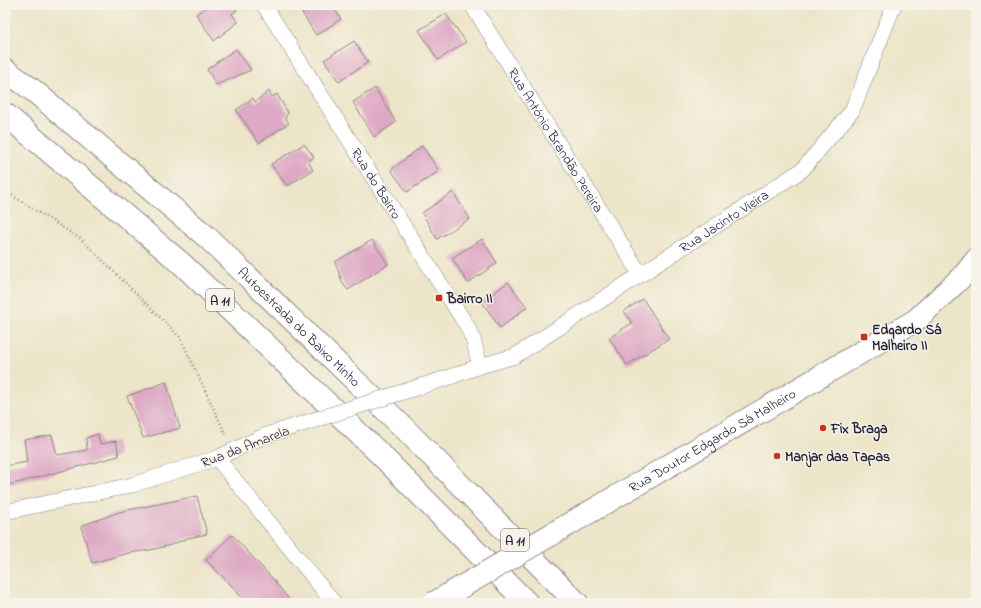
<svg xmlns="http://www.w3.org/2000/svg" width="981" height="608" font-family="'Indie Flower',sans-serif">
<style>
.building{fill:#dea9c4}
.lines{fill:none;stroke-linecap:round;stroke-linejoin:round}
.street-casing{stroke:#888482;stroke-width:16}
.secondary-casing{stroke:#888482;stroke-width:24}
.highway-casing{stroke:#888482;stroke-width:24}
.path{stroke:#888482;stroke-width:2.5;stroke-dasharray:1 3;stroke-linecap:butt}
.street{stroke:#fff;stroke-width:15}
.secondary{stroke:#fff;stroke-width:22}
.highway{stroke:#fff;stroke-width:22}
.street-bridge-casing{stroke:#888482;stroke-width:16;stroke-linecap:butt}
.secondary-bridge-casing{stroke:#888482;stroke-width:24;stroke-linecap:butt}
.street-bridge{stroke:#fff;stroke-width:15}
.secondary-bridge{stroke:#fff;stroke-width:22}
.poi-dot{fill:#c8321e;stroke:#f7f3e8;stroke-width:1.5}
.labels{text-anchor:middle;stroke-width:3;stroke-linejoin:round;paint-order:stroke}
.shield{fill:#f7f3e8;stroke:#62616f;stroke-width:1}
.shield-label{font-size:13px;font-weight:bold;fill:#22223b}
.street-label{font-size:14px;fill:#22223b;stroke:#f7f3e8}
.poi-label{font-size:14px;font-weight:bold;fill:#22223b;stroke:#f7f3e8;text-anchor:start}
</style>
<rect width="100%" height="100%" fill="#f7f3e8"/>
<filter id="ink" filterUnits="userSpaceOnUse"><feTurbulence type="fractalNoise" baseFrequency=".025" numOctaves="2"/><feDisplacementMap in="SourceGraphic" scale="8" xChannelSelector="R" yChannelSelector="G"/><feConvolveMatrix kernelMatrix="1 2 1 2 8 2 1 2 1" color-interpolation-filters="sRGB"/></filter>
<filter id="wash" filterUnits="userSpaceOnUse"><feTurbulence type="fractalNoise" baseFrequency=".012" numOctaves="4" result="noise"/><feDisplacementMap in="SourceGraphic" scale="16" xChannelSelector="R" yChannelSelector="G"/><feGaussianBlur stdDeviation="0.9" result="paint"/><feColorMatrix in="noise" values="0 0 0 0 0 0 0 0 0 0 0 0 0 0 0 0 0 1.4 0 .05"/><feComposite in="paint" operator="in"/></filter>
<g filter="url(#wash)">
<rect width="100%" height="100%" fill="#ede5c9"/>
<g id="blocks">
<g class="building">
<polygon points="209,5 234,5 237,10 232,14 238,22 214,41 196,14"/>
<polygon points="303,5 332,5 341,19 316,35 299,8"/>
<polygon points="446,14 466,42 438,60 419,30"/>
<polygon points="354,41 368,62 339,82 324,60"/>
<polygon points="236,49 251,70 216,85 207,69"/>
<polygon points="375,88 396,122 374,137 353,102"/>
<polygon points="269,91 272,97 277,94 288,113 285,118 289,123 259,143 236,110 253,98 255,102"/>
<polygon points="304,144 314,157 308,161 313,170 287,186 271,164"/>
<polygon points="422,146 439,171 407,192 391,170"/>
<polygon points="453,192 470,219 437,239 422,213"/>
<polygon points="482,239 497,263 468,283 452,258"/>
<polygon points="372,240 388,264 348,290 343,284 335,262"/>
<polygon points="508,282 527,307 500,328 482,302"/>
<polygon points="643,299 669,339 627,365 609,338 632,323 624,311"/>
<polygon points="166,382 180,428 143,438 127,396"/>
<polygon points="98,434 100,444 116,441 119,456 5,486 5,466 27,462 24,440 52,435 57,455 87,450 86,438"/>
<polygon points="197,496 207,534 188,538 171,545 150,550 129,553 92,563 81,526 119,512"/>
<polygon points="232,535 272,578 292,603 246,603 234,588 206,560"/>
</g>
</g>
</g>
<g filter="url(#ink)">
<use href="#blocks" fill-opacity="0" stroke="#888482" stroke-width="1"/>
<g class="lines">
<g class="street-casing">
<g id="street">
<path id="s1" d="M264,5l203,321 6,13 7,27"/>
<path id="s2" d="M472,5l168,269"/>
<path id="s3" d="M450,377l30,-11 35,-10 287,-186 50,-59 42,-106"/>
<polyline points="217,458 334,603"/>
<polyline points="5,512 132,485 217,458 264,436"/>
</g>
</g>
<g class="secondary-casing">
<g id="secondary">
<path id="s4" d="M607,502l309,-182 49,-46 11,-14"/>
</g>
</g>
<g class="highway-casing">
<g id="highway">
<path id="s5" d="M5,70l29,21 174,147 196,190 173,175"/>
<polyline points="5,114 182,264 380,454 527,603"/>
</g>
</g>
<polyline class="path" points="5,191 81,239 180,337 226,435"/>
<use href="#street" class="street"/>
<use href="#secondary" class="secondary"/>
<use href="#highway" class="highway"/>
<g class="street-bridge-casing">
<polyline id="street-bridge" points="264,436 450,377"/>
</g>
<g class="secondary-bridge-casing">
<polyline id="secondary-bridge" points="434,603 607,502"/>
</g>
<use href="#street-bridge" class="street-bridge"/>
<use href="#secondary-bridge" class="secondary-bridge"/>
</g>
</g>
<g class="poi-dot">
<rect x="435" y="294" width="8" height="8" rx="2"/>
<rect x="860" y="333" width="8" height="8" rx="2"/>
<circle cx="823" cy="428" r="4"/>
<circle cx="777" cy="456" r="4"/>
</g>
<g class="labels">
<g class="shield">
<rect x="206" y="289" width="28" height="22" rx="3"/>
<rect x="501" y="529" width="28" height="22" rx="3"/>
</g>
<g class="shield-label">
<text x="220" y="305">A 11</text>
<text x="515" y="545">A 11</text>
</g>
<g class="street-label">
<text dy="5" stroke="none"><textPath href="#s2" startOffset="159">Rua António Brandão Pereira</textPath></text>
<text dy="5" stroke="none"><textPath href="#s1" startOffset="211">Rua do Bairro</textPath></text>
<text dy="5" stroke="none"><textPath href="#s3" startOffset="317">Rua Jacinto Vieira</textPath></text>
<text dy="5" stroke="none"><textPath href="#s5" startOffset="391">Autoestrada do Baixo Minho</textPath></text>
<text dy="5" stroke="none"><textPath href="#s4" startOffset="122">Rua Doutor Edgardo Sá Malheiro</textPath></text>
<text transform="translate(245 446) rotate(-21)" y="5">Rua da Amarela</text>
</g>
<g class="poi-label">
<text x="447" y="303">Bairro II</text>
<text x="872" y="334">Edgardo Sá<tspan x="872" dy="16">Malheiro II</tspan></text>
<text x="831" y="433">Fix Braga</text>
<text x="785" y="461">Manjar das Tapas</text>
</g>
</g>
<rect width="981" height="608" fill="none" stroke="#f7f3e8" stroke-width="20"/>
</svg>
